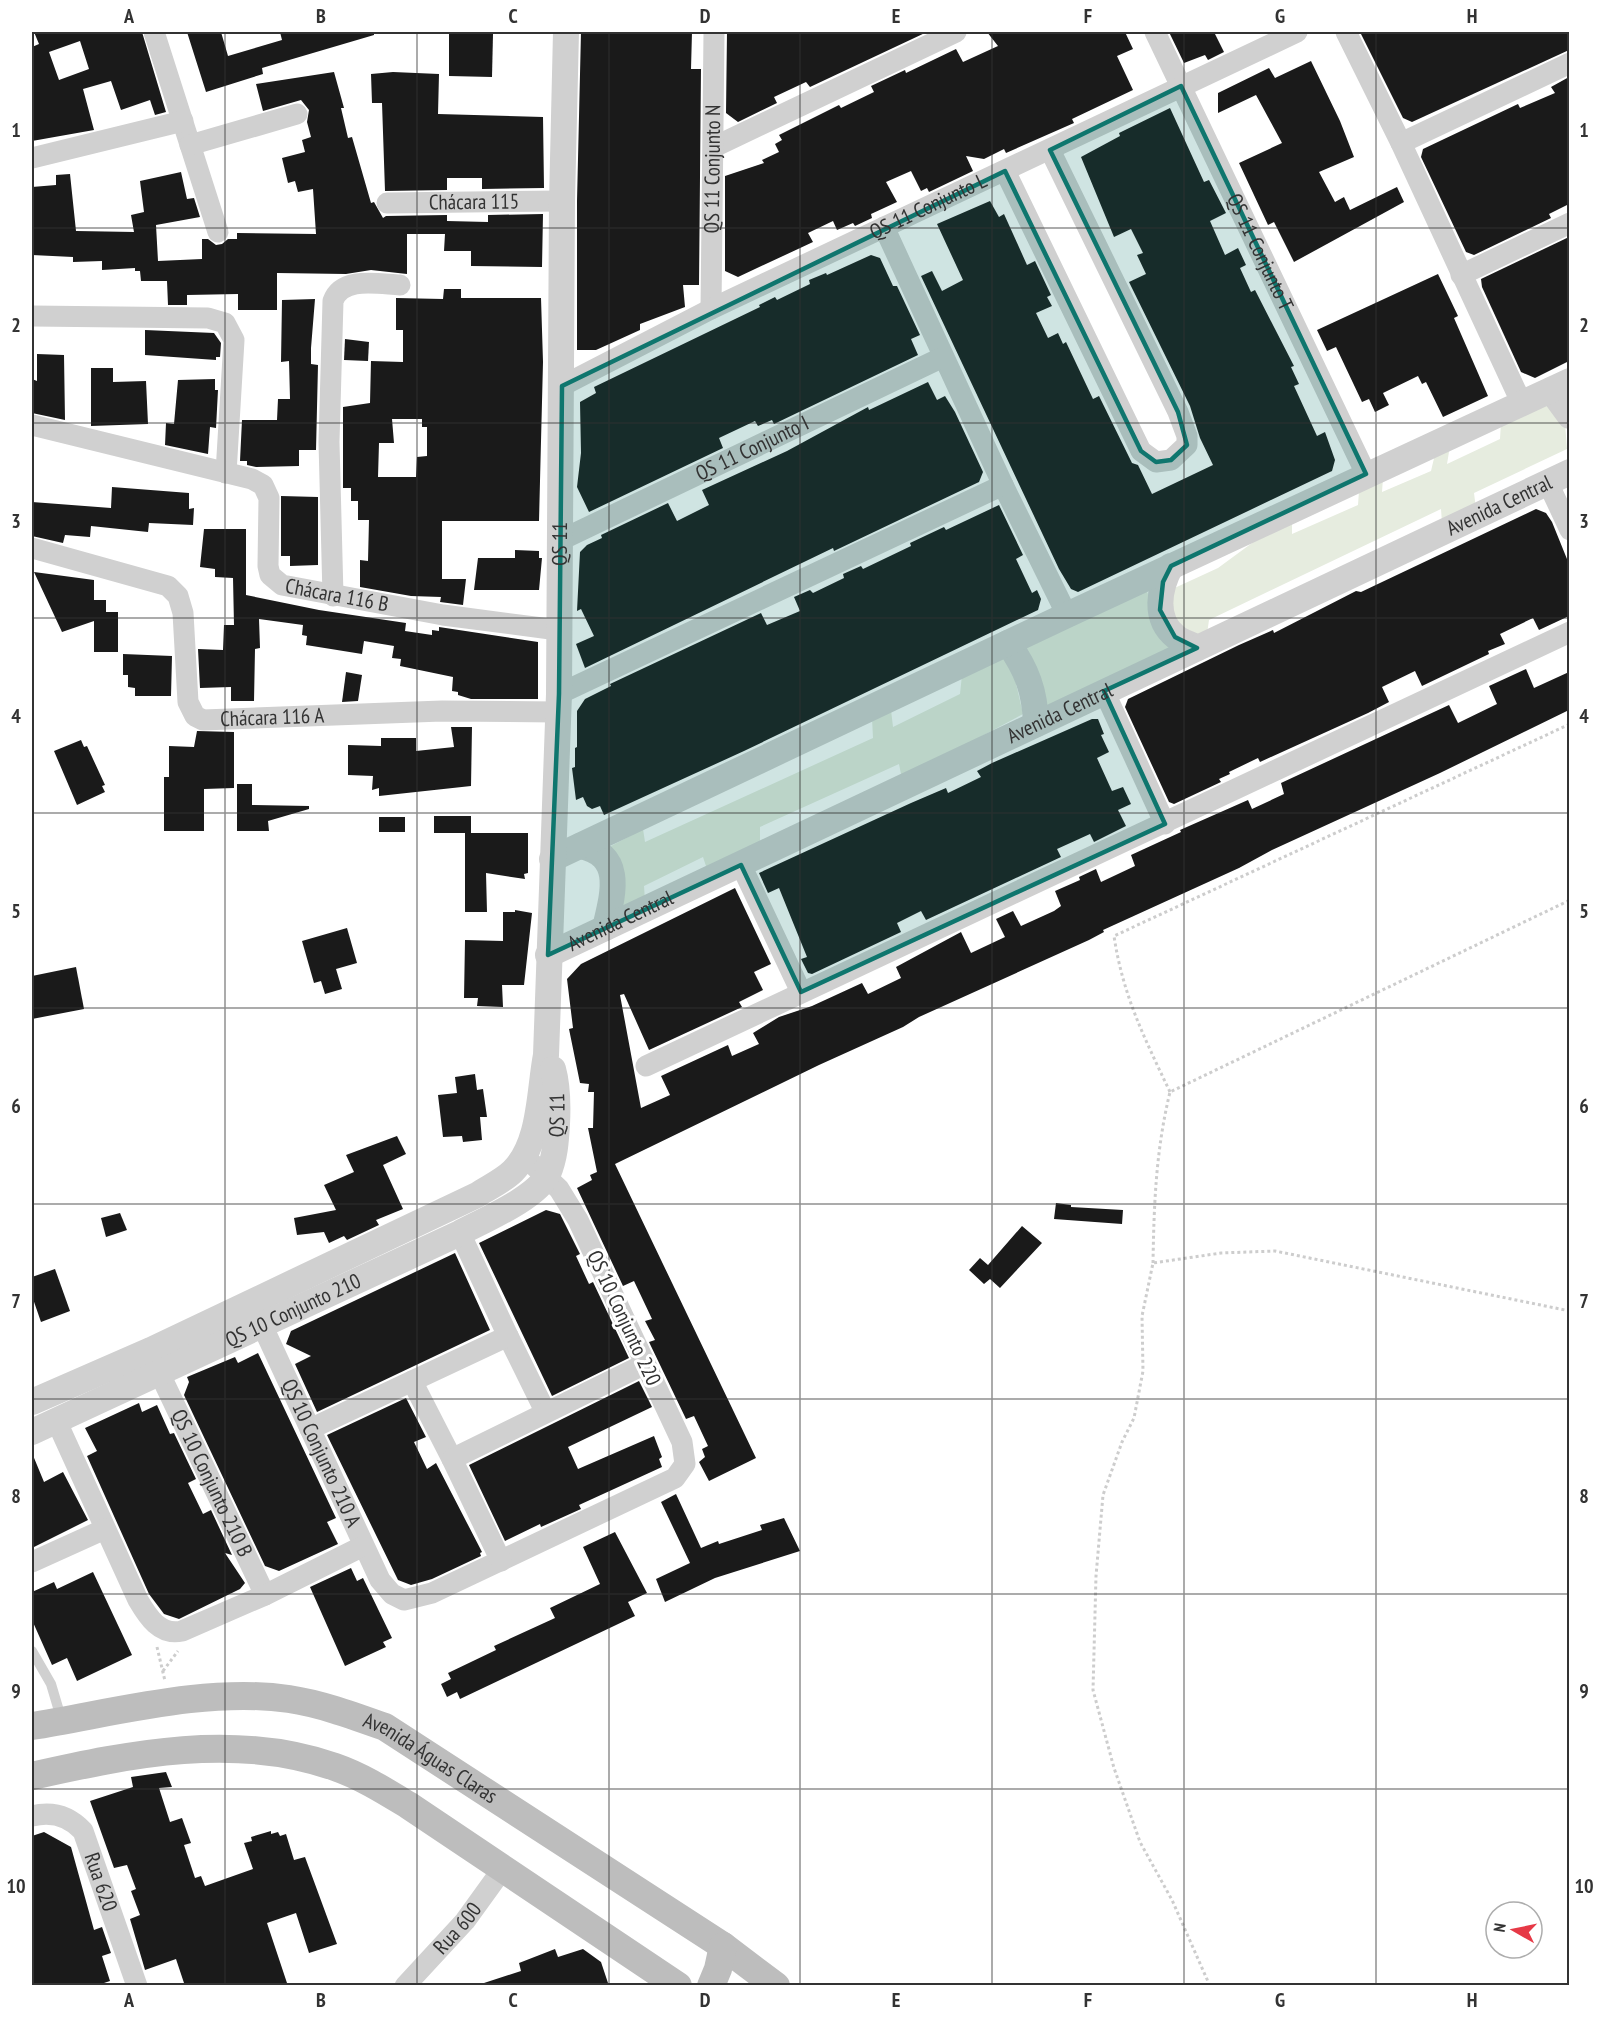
<svg xmlns="http://www.w3.org/2000/svg" width="1601" height="2017" font-family="'PT Sans Narrow',sans-serif">
<style>
.green{fill:#e6ecdf}
.building{fill:#1a1a1a;fill-rule:evenodd}
.lines{fill:none;stroke-linecap:round;stroke-linejoin:round}
.path{stroke:#cdcdcd;stroke-width:3;stroke-dasharray:3 3;stroke-linecap:butt}
.service{stroke:#d0d0d0;stroke-width:10}
.minor{stroke:#d0d0d0;stroke-width:21}
.tertiary{stroke:#d0d0d0;stroke-width:26}
.secondary{stroke:#bdbdbd;stroke-width:28}
.marked{fill:#0f766e;fill-opacity:0.2;stroke:#0f766e;stroke-width:4.5;stroke-linejoin:round}
.grid{fill:none;stroke:#333;stroke-width:1.5;stroke-opacity:0.55}
.labels{text-anchor:middle;stroke-width:6;stroke-linejoin:round;paint-order:stroke}
.street-label{font-size:21px;fill:#333;stroke:#fff}
.neatline{fill:none;stroke:#333;stroke-width:2}
.grid-label{font-size:20px;text-anchor:middle;font-weight:bold;fill:#333}
</style>
<rect width="100%" height="100%" fill="#fff"/>
<g class="green">
<polygon points="1546,402 1565,423 1567,449 1474,493 1476,509 1442,523 1441,509 1209,620 1207,634 1191,638 1169,618 1168,591 1218,568 1267,532 1292,521 1292,534 1358,505 1359,491 1383,478 1382,492 1431,471 1435,454 1450,446 1447,464 1500,439 1501,422"/>
<polygon points="1146,589 1171,651 1046,706 1022,645"/>
<polygon points="1009,653 1023,714 902,779 899,764 760,827 760,842 708,872 703,857 644,886 645,901 621,912 621,871 611,846 643,829 645,842 873,738 872,718 891,710 893,727 960,694 962,675"/>
</g>
<g class="building">
<path d="M34,32h108l24,80 -11,3 -5,-15 -29,10 -10,-29 -28,8 11,41 -62,11v-94l7,-3zM80,41l9,28 -30,11 -10,-28z"/>
<polygon points="187,32 221,32 228,56 282,40 280,32 374,32 374,35 262,68 263,74 206,92"/>
<polygon points="581,32 692,32 691,69 701,69 699,285 683,285 685,307 640,324 640,330 596,350 577,350 577,201"/>
<polygon points="727,32 927,32 810,87 806,82 774,97 777,103 738,122 726,113"/>
<polygon points="987,32 1125,32 1133,49 1117,56 1133,90 1072,119 1074,123 1006,153 1004,149 984,159 966,156 973,171 929,192 927,188 921,191 911,171 886,182 897,202 871,214 872,218 855,226 853,223 837,230 833,221 808,233 813,242 738,277 725,271 725,176 764,163 762,160 779,152 775,144 782,140 779,135 839,105 841,108 874,92 871,86 905,70 906,73 956,49 963,62 998,46"/>
<polygon points="1169,32 1214,32 1224,52 1208,60 1205,55 1184,63"/>
<polygon points="1360,32 1569,32 1569,50 1412,122 1403,118"/>
<polygon points="449,33 493,34 492,77 449,76"/>
<polygon points="1311,61 1340,121 1354,157 1319,172 1335,202 1344,197 1350,210 1397,187 1404,202 1294,262 1274,222 1268,225 1239,163 1282,143 1256,95 1218,113 1218,93 1269,68 1275,78"/>
<polygon points="334,72 344,108 341,108 348,138 352,137 371,203 374,202 383,218 386,216 447,215 447,221 488,222 488,215 543,214 542,267 471,266 471,251 444,251 445,234 407,234 407,274 371,270 346,274 277,273 277,310 238,310 238,294 187,295 187,305 168,305 167,281 141,281 140,271 135,271 135,268 102,270 102,261 73,262 73,257 32,255 32,187 56,185 56,175 70,174 76,231 134,232 131,215 144,212 140,181 181,172 187,199 194,198 200,217 156,225 158,261 202,259 202,239 208,239 216,245 222,244 228,239 237,239 237,233 316,234 313,189 298,192 295,181 288,183 282,158 305,152 302,140 311,137 307,122 309,110 301,100 263,111 256,84"/>
<polygon points="393,72 439,74 438,114 543,117 544,188 482,189 482,178 447,178 447,190 385,191 382,103 372,103 371,74"/>
<polygon points="1569,77 1569,204 1549,214 1551,218 1474,255 1466,252 1421,157 1423,149 1518,104 1520,108 1555,93 1551,87"/>
<polygon points="1170,108 1204,182 1209,180 1226,213 1210,221 1225,255 1238,248 1246,265 1240,268 1251,292 1255,290 1294,366 1291,367 1299,384 1294,386 1317,436 1325,432 1335,460 1332,471 1078,592 1071,589 1059,569 921,276 932,271 942,291 963,280 937,224 990,201 999,217 1004,214 1027,265 1035,261 1051,295 1047,297 1052,306 1036,313 1048,338 1058,333 1063,344 1066,342 1093,399 1099,396 1132,463 1138,465 1152,494 1213,465 1200,438 1190,406 1129,282 1146,274 1137,255 1143,253 1131,229 1114,237 1081,157 1120,136 1119,133"/>
<polygon points="1569,237 1569,361 1535,378 1521,372 1482,287 1481,279"/>
<polygon points="871,255 880,258 893,286 897,286 920,335 911,339 918,355 774,424 772,420 758,426 755,421 719,438 723,448 589,512 577,487 581,453 580,402 596,393 594,387 760,307 759,305 775,297 777,300 810,284 809,280 826,273 827,275"/>
<polygon points="1438,274 1458,316 1454,318 1488,396 1443,417 1426,382 1422,384 1418,376 1383,393 1389,405 1375,412 1369,399 1362,402 1336,347 1327,351 1317,330"/>
<path d="M444,289h17v9h80l2,64 -4,159h-97v58h24l-3,26 -23,-3 1,-5 -30,-1 -51,-9v-27l8,1 1,-41h-11v-19h-7v-13h-8v-81l27,-4 1,-42 32,1v-32h-7v-32l47,1zM392,419h30v8h5v29l-10,1 -1,20h-38l1,-34h15z"/>
<polygon points="315,299 311,348 311,364 318,365 316,450 299,450 299,466 256,467 247,465 247,461 240,461 242,420 277,420 278,399 290,399 289,361 281,362 282,300"/>
<polygon points="145,330 214,333 221,343 220,357 216,357 216,360 145,355"/>
<polygon points="345,339 369,342 368,361 344,360"/>
<polygon points="37,354 64,355 65,420 32,413 32,379 37,381"/>
<polygon points="91,368 113,368 113,382 146,381 148,424 91,426"/>
<polygon points="215,379 215,390 218,390 216,428 210,427 208,454 165,445 166,423 174,424 178,380"/>
<polygon points="928,382 937,400 945,396 955,412 983,472 979,482 834,551 833,548 585,668 576,644 594,636 581,609 577,611 580,552 587,545 602,538 601,535 668,503 677,521 709,505 702,490 787,451 868,407 869,410"/>
<polygon points="112,487 189,493 189,509 194,508 193,525 149,523 148,532 91,526 90,537 65,535 63,543 32,536 32,502 111,508"/>
<polygon points="281,496 318,497 318,565 290,566 290,556 281,556"/>
<polygon points="999,505 1023,555 1016,559 1032,593 1037,590 1041,599 1038,610 744,751 604,815 600,806 592,809 587,806 583,797 576,800 572,768 575,767 575,748 577,747 577,711 585,699 611,686 610,684 761,613 767,625 800,611 794,597 810,590 813,593 844,578 843,574 861,566 863,569 911,546 910,543 944,527 946,530"/>
<polygon points="1536,509 1546,513 1552,522 1569,564 1569,616 1539,630 1533,618 1500,634 1505,644 1488,651 1489,654 1422,686 1415,671 1382,687 1389,702 1368,713 1260,762 1258,758 1229,772 1230,774 1219,779 1221,782 1174,804 1169,802 1125,707 1128,699 1239,645 1273,630 1274,633 1356,591 1361,592"/>
<polygon points="204,529 246,529 246,595 319,610 406,623 405,631 432,635 432,630 439,631 439,627 538,642 538,699 471,699 458,695 458,692 452,691 453,677 400,666 401,659 392,658 394,646 364,641 362,654 306,645 307,636 302,635 303,625 259,619 260,648 255,649 254,701 231,701 231,687 200,688 198,649 223,650 224,625 234,625 233,578 215,577 215,569 200,567"/>
<polygon points="515,550 539,551 539,558 542,558 539,590 474,590 478,558 515,558"/>
<polygon points="34,572 94,580 94,600 106,600 106,612 118,612 118,652 94,652 94,621 62,632"/>
<polygon points="123,654 172,656 171,696 135,696 135,688 128,687 128,675 123,675"/>
<polygon points="1526,669 1534,688 1569,672 1569,710 1440,773 1272,850 1239,868 1103,930 1104,932 1089,940 919,1017 903,1027 819,1065 615,1164 756,1458 709,1481 699,1462 705,1457 702,1449 708,1446 694,1416 686,1419 649,1342 655,1340 645,1321 652,1319 634,1281 623,1286 577,1188 592,1180 590,1175 597,1172 588,1128 593,1128 594,1092 588,1092 589,1084 580,1083 569,1029 573,1028 567,979 581,964 735,888 771,964 754,972 763,990 739,1002 742,1007 649,1050 624,994 620,995 641,1108 670,1095 661,1076 728,1045 732,1056 759,1044 753,1033 779,1017 812,1006 862,983 868,994 901,978 896,967 961,932 971,953 1005,937 996,919 1013,911 1021,926 1054,911 1061,906 1055,891 1080,880 1079,877 1096,869 1101,882 1135,866 1131,855 1181,832 1180,830 1248,800 1252,809 1284,794 1281,783 1449,705 1458,723 1497,704 1489,686"/>
<polygon points="346,672 362,675 358,701 342,702"/>
<polygon points="1092,719 1098,719 1104,734 1101,735 1109,752 1097,758 1112,791 1123,787 1131,804 1118,810 1126,826 1094,842 1090,834 1057,849 1061,857 926,920 921,911 897,923 901,932 812,974 808,973 801,959 807,957 779,888 768,893 759,873 911,803 946,788 948,793 981,777 977,771 992,763"/>
<polygon points="451,727 472,727 471,786 379,796 379,788 372,790 373,776 348,775 348,745 381,746 381,738 416,738 416,751 454,747"/>
<polygon points="197,731 234,732 234,788 204,789 204,831 164,831 164,777 169,777 169,746 194,747"/>
<polygon points="81,740 84,747 87,746 105,785 102,786 105,792 77,805 54,751"/>
<polygon points="237,784 252,784 252,805 309,806 309,809 268,821 269,831 237,831"/>
<rect x="434" y="816" width="37" height="17"/>
<rect x="379" y="817" width="26" height="15"/>
<polygon points="465,833 528,833 528,873 524,874 525,879 486,873 487,912 465,912"/>
<polygon points="515,910 532,913 524,985 502,985 503,1007 477,1006 478,998 464,998 465,940 503,941 503,912 515,912"/>
<polygon points="347,928 357,963 336,969 342,989 325,994 321,981 314,983 302,941"/>
<polygon points="76,967 84,1009 32,1019 32,976"/>
<polygon points="475,1074 477,1090 483,1089 487,1117 480,1117 482,1140 463,1142 462,1136 443,1137 438,1095 457,1093 455,1077"/>
<polygon points="397,1136 406,1154 383,1165 403,1209 376,1220 379,1225 347,1240 344,1236 329,1243 324,1232 297,1235 294,1218 336,1210 324,1185 354,1172 346,1155"/>
<polygon points="1056,1203 1071,1205 1071,1207 1123,1210 1122,1224 1054,1219"/>
<polygon points="546,1210 560,1214 580,1254 576,1256 589,1284 593,1282 629,1358 552,1396 479,1243"/>
<polygon points="120,1213 127,1230 106,1237 101,1218"/>
<polygon points="1022,1226 1042,1243 1000,1288 990,1279 984,1284 969,1270 980,1258 988,1265"/>
<polygon points="455,1253 490,1330 317,1412 295,1364 311,1356 286,1344 291,1331"/>
<polygon points="55,1269 70,1311 41,1322 32,1296 32,1277"/>
<polygon points="258,1353 336,1518 327,1522 338,1544 279,1571 265,1566 184,1395 189,1382 187,1377 235,1357 238,1363"/>
<polygon points="639,1381 652,1407 568,1447 578,1469 654,1436 662,1457 659,1459 662,1467 579,1505 581,1509 541,1527 540,1524 505,1541 469,1465"/>
<polygon points="406,1398 426,1437 414,1442 427,1469 436,1463 482,1552 480,1553 481,1556 432,1579 411,1585 398,1580 327,1435"/>
<polygon points="139,1403 142,1412 157,1405 170,1434 174,1433 196,1479 188,1483 203,1514 211,1510 232,1555 225,1553 245,1583 240,1589 179,1619 164,1614 149,1594 87,1456 97,1451 85,1428"/>
<polygon points="32,1453 44,1482 63,1472 88,1520 32,1548"/>
<polygon points="676,1494 701,1548 718,1541 719,1544 762,1530 760,1525 784,1518 800,1551 715,1578 665,1602 656,1579 690,1563 661,1502"/>
<polygon points="615,1532 647,1593 628,1602 635,1616 460,1699 457,1692 447,1697 441,1684 451,1679 448,1673 496,1650 494,1646 555,1618 550,1608 600,1584 583,1547"/>
<polygon points="351,1568 357,1581 363,1578 392,1638 383,1642 386,1647 345,1666 310,1587"/>
<polygon points="93,1572 132,1655 77,1681 67,1658 52,1665 32,1620 32,1592 54,1582 57,1589"/>
<polygon points="166,1772 172,1787 159,1788 170,1822 182,1818 191,1843 184,1845 195,1878 201,1876 205,1886 253,1869 244,1843 252,1841 251,1837 271,1831 271,1834 278,1832 280,1836 286,1834 294,1860 305,1857 337,1944 309,1953 296,1913 267,1923 288,1986 185,1986 176,1959 145,1970 130,1919 140,1915 131,1891 136,1889 127,1865 114,1868 90,1801 133,1787 131,1777"/>
<polygon points="44,1832 71,1847 94,1930 102,1927 111,1953 102,1956 110,1981 104,1983 105,1986 32,1986 32,1836"/>
<polygon points="555,1949 558,1957 583,1949 601,1962 609,1986 485,1986 484,1983 521,1971 519,1963"/>
</g>
<g class="lines">
<g class="path">
<path d="M1170,1092c-26,-55 -47,-96 -56,-156l456,-212"/>
<path d="M1153,1263c1,-61 3,-113 17,-171l400,-192"/>
<polyline points="157,1647 165,1681"/>
<polyline points="163,1671 178,1651"/>
<polyline points="1210,1986 1172,1900 1140,1842 1114,1768 1093,1690 1096,1576 1103,1495 1122,1442 1134,1418 1143,1371 1142,1316 1153,1263 1221,1253 1275,1251 1570,1311"/>
</g>
<polyline class="service" points="32,1651 51,1684 62,1721"/>
<g class="minor">
<polyline points="154,32 218,232"/>
<path id="s1" d="M1155,32l211,442"/>
<polyline points="1346,32 1401,143 1522,404"/>
<polyline points="1401,143 1570,63"/>
<polyline points="190,145 297,114"/>
<polyline points="714,147 956,32"/>
<polyline points="32,158 183,121"/>
<polyline points="1005,171 1141,451 1156,462 1171,460 1187,445 1187,436 1178,412 1050,150"/>
<path id="s2" d="M387,203l175,-2"/>
<polyline points="884,227 1003,485 1067,615"/>
<polyline points="1461,275 1570,223"/>
<path id="s3" d="M711,309l3,-277"/>
<polyline points="32,316 208,318 225,323 234,340 226,473"/>
<path id="s4" d="M562,386l149,-77 586,-277"/>
<path id="s5" d="M32,425l220,54 11,6 6,13 -1,68 2,9 12,10 161,30 115,15"/>
<polyline points="1548,483 1570,530"/>
<path id="s6" d="M561,540l382,-183"/>
<path id="s7" d="M32,548l136,38 10,10 5,17 5,89 7,14 8,4 239,-9 115,1"/>
<path d="M333,596l-4,-154 4,-141c9,-25 45,-17 67,-16"/>
<polyline points="1104,691 1165,824"/>
<polyline points="559,694 1003,485"/>
<polyline points="741,865 801,992"/>
<polyline points="646,1066 1570,632"/>
<path id="s8" d="M262,1325l118,255 12,14 12,6 28,-7 243,-115 10,-14 -3,-22 -104,-222 -19,-31 -35,-33"/>
<polyline points="508,1336 545,1411"/>
<path id="s9" d="M159,1372l106,223"/>
<polyline points="412,1381 452,1459"/>
<path d="M56,1420l82,180c10,17 22,36 44,31l83,-36 98,-49"/>
<polyline points="310,1429 508,1336 460,1233"/>
<polyline points="501,1561 452,1459 645,1364"/>
<polyline points="32,1562 105,1529"/>
<path id="s10" d="M32,1816c20,-5 37,0 51,15l54,155"/>
<path id="s11" d="M405,1986l60,-65 39,-54"/>
</g>
<g class="tertiary">
<polyline points="1551,390 1570,416"/>
<path d="M1171,566c-12,22 -18,53 5,71 6,5 15,7 21,11"/>
<path d="M1008,643c19,27 27,48 28,81"/>
<path d="M580,846c45,9 33,48 25,82"/>
<polyline points="552,859 1067,615 1570,381"/>
<path id="s12" d="M548,955l1022,-483"/>
<path id="s13" d="M32,1402l119,-52 326,-155c12,-8 26,-14 36,-24 28,-28 26,-80 33,-116l13,-361 3,-493 4,-169"/>
<path id="s14" d="M32,1432l428,-199c22,-12 77,-35 88,-59 7,-16 8,-33 9,-50 1,-19 1,-37 -4,-55"/>
</g>
<g class="secondary">
<path id="s15" d="M32,1726c81,-13 174,-39 257,-27 33,5 65,17 96,28l338,219 53,40"/>
<path d="M32,1776c98,-22 204,-44 303,-9 26,9 50,24 73,38l270,181"/>
<polyline points="711,1986 718,1969 723,1946"/>
</g>
</g>
<path class="marked" d="M1181,86l185,388 -195,92 -8,16 -3,28 15,27 22,11 -93,43 61,133 -364,168 -60,-127 -193,90 11,-261 3,-308 443,-215 136,280 15,11 15,-2 16,-15 -9,-33 -128,-262z"/>
<path class="grid" d="M225,32v1954M417,32v1954M609,32v1954M800,32v1954M992,32v1954M1184,32v1954M1376,32v1954M32,228h1538M32,423h1538M32,618h1538M32,813h1538M32,1008h1538M32,1204h1538M32,1399h1538M32,1594h1538M32,1789h1538"/>
<g class="labels">
<g class="street-label">
<text dy="7" stroke="none"><textPath href="#s3" startOffset="140">QS 11 Conjunto N</textPath></text>
<text dy="7" stroke="none"><textPath href="#s2" startOffset="87">Chácara 115</textPath></text>
<text dy="7" stroke="none"><textPath href="#s4" startOffset="408">QS 11 Conjunto L</textPath></text>
<text dy="7" stroke="none"><textPath href="#s1" startOffset="244">QS 11 Conjunto T</textPath></text>
<text dy="7" stroke="none"><textPath href="#s6" startOffset="212">QS 11 Conjunto I</textPath></text>
<text dy="7" stroke="none"><textPath href="#s12" startOffset="1052">Avenida Central</textPath></text>
<text dy="7" stroke="none"><textPath href="#s13" startOffset="1168">QS 11</textPath></text>
<text dy="7" stroke="none"><textPath href="#s5" startOffset="402">Chácara 116 B</textPath></text>
<text dy="7" stroke="none"><textPath href="#s12" startOffset="566">Avenida Central</textPath></text>
<text dy="7" stroke="none"><textPath href="#s7" startOffset="356">Chácara 116 A</textPath></text>
<text dy="7" stroke="none"><textPath href="#s12" startOffset="80">Avenida Central</textPath></text>
<text dy="7" stroke="none"><textPath href="#s14" startOffset="639">QS 11</textPath></text>
<text dy="7" stroke="none"><textPath href="#s14" startOffset="288">QS 10 Conjunto 210</textPath></text>
<text transform="translate(624 1318) rotate(65)" y="7">QS 10 Conjunto 220</text>
<text dy="7" stroke="none"><textPath href="#s8" startOffset="141">QS 10 Conjunto 210 A</textPath></text>
<text dy="7" stroke="none"><textPath href="#s9" startOffset="123">QS 10 Conjunto 210 B</textPath></text>
<text dy="7" stroke="none"><textPath href="#s15" startOffset="414">Avenida Águas Claras</textPath></text>
<text dy="7" stroke="none"><textPath href="#s10" startOffset="110">Rua 620</textPath></text>
<text dy="7" stroke="none"><textPath href="#s11" startOffset="78">Rua 600</textPath></text>
</g>
</g>
<rect width="1601" height="2017" fill="none" stroke="#ffffff" stroke-width="66"/>
<g transform="translate(1514 1930) rotate(279)"><circle r="28" fill="#ffffff" stroke="#adadad" stroke-width="1.5"/>
<path d="M0-4.5L10 22L0 15L-10 22Z" fill="#e63946"/>
<text y="-9" font-size="16" font-weight="bold" text-anchor="middle" fill="#333333">N</text>
</g>
<rect x="33" y="33" width="1535" height="1951" class="neatline"/>
<g class="grid-label">
<text x="129" y="23">A</text>
<text x="321" y="23">B</text>
<text x="513" y="23">C</text>
<text x="705" y="23">D</text>
<text x="896" y="23">E</text>
<text x="1088" y="23">F</text>
<text x="1280" y="23">G</text>
<text x="1472" y="23">H</text>
<text x="16" y="137">1</text>
<text x="1584" y="137">1</text>
<text x="16" y="332">2</text>
<text x="1584" y="332">2</text>
<text x="16" y="528">3</text>
<text x="1584" y="528">3</text>
<text x="16" y="723">4</text>
<text x="1584" y="723">4</text>
<text x="16" y="918">5</text>
<text x="1584" y="918">5</text>
<text x="16" y="1113">6</text>
<text x="1584" y="1113">6</text>
<text x="16" y="1308">7</text>
<text x="1584" y="1308">7</text>
<text x="16" y="1503">8</text>
<text x="1584" y="1503">8</text>
<text x="16" y="1698">9</text>
<text x="1584" y="1698">9</text>
<text x="16" y="1893">10</text>
<text x="1584" y="1893">10</text>
<text x="129" y="2007">A</text>
<text x="321" y="2007">B</text>
<text x="513" y="2007">C</text>
<text x="705" y="2007">D</text>
<text x="896" y="2007">E</text>
<text x="1088" y="2007">F</text>
<text x="1280" y="2007">G</text>
<text x="1472" y="2007">H</text>
</g>
</svg>
